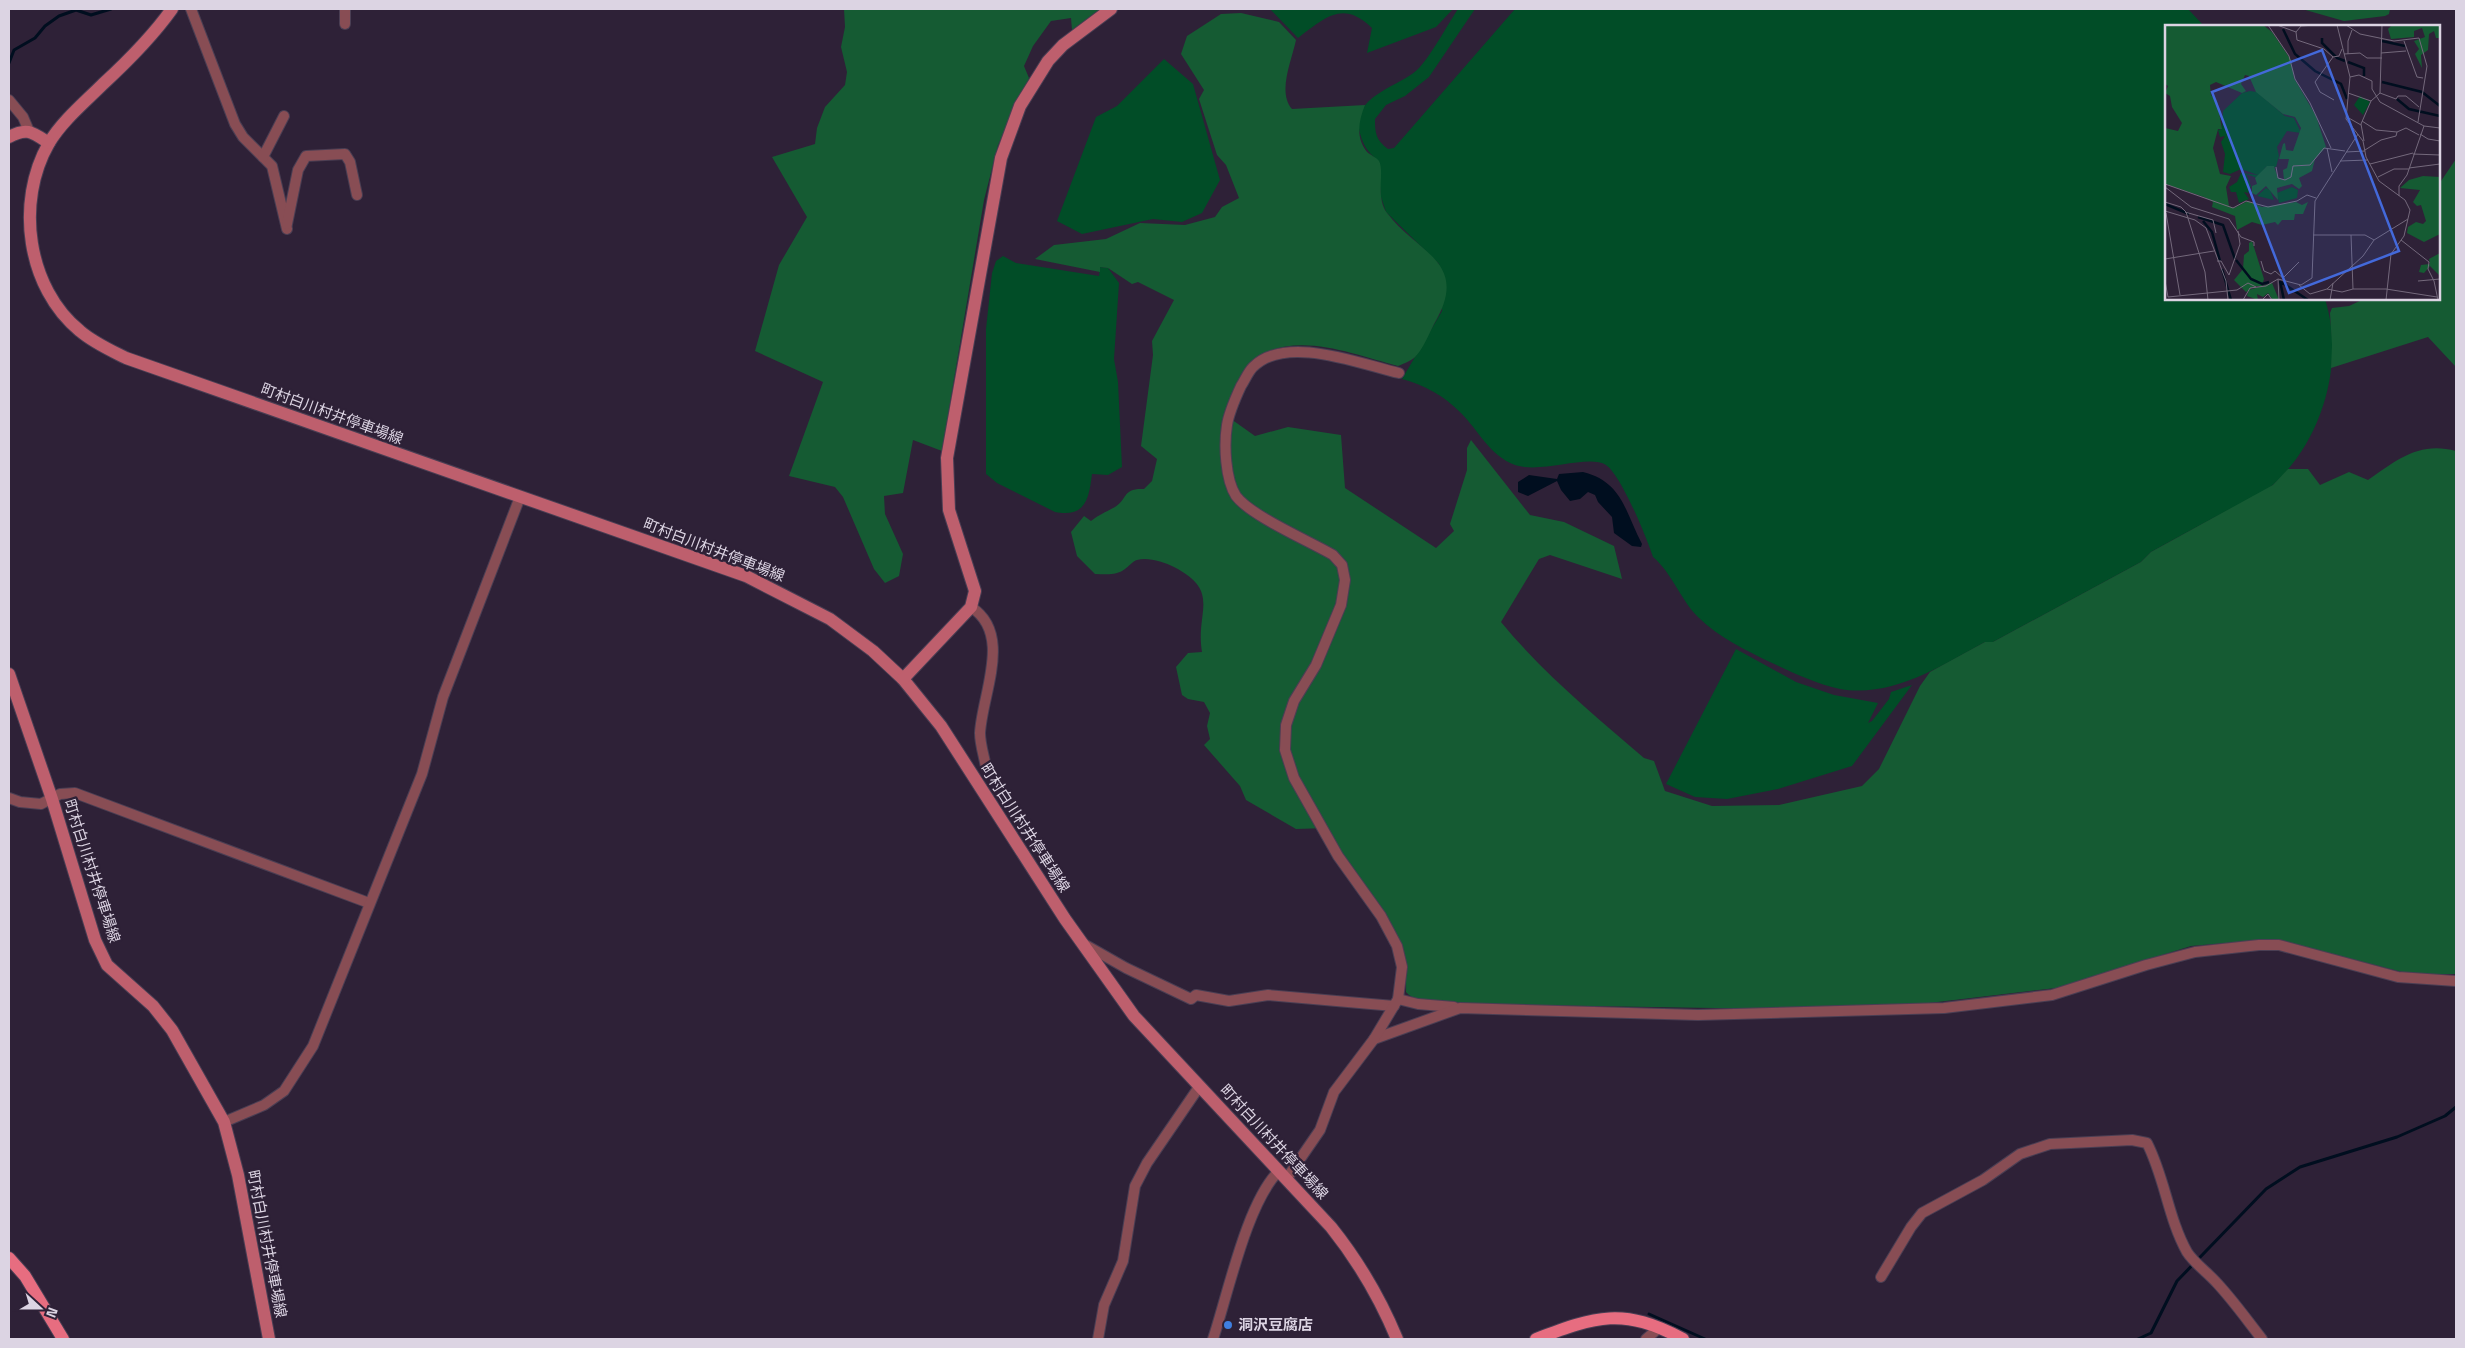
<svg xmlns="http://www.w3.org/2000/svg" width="2465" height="1348" font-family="'Titillium Web','Noto Sans JP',sans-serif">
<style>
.green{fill:#014d27}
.forest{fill:#155b33}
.water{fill:#000e1f}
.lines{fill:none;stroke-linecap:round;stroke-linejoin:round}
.stream{stroke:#000e1f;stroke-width:3}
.street-casing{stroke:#4a3e53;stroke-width:12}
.secondary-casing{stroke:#4a3e53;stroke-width:14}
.primary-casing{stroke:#4a3e53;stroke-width:14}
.street{stroke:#884d54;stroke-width:10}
.secondary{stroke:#be5f6d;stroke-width:12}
.primary{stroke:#e76d80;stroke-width:12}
.shop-dot{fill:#3f7fe0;stroke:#2e2137;stroke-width:2}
.labels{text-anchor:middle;stroke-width:4.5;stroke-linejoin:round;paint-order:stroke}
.street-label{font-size:15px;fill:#dcd4e3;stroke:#2e2137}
.poi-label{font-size:15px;font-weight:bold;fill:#dcd4e3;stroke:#2e2137;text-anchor:start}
.inset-river{fill:none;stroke:#000e1f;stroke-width:2.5}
.inset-road{fill:none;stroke:#74697c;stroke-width:1}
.view{fill:#4369da;fill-opacity:0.15;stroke:#4369da;stroke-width:2.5}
.inset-edge{fill:none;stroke:#dcd4e3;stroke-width:2.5}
</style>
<rect width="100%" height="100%" fill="#2e2137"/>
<g class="green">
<path d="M1270,9h183l-17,18 -69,26 5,-25c-29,-28 -46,-11 -74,10z"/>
<path d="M1458,9h17l-46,68 -24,19 -19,9 -11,14c0,14 1,21 13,30l6,-1 121,-139h673l16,17h-38v273h159c20,63 -2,140 -51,185 -10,9 -25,14 -36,21 -29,15 -58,31 -87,47l-10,10 -148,80h-8c-44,24 -93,56 -145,47 -24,-5 -46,-16 -68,-26 -25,-12 -54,-26 -74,-46 -18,-18 -26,-44 -45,-60 -6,-19 -32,-82 -47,-92 -18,-11 -64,9 -91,0 -26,-10 -36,-34 -54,-52 -17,-17 -36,-28 -59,-34l40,-68 -3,-47 -53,-52 -5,-15 -3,-36c-11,-10 -16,-17 -19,-32 -6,-33 39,-42 58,-59 12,-11 31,-46 41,-61z"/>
<polygon points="1164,59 1193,84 1220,180 1202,213 1182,222 1153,219 1082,234 1057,221 1096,117 1117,106"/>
<path d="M1003,256l13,7 83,13 1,-9 8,1 11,15 -5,76 4,23 4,85 -14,8 -16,-1c-3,24 -6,44 -37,38l-58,-29 -11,-9v-145l6,-56 4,-12z"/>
<polygon points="1736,649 1796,682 1834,695 1878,703 1868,723 1872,721 1889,699 1891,692 1912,685 1852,766 1778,789 1727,799 1695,797 1666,784"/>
</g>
<g class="forest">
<polygon points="844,9 1100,9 1072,30 1071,18 1051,21 1033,46 1024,66 1029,78 998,145 984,200 942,451 913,440 903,493 884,496 885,514 903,554 899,576 885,583 874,569 843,497 835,487 789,476 823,382 755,351 779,265 807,217 772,157 815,144 817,128 825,107 845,85 847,72 841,47 845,27"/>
<polygon points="2302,9 2390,9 2389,14 2385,16 2344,21"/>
<path d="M1241,13l38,9 17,18c-4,20 -19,52 -4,69l73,-4c-6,15 -10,32 2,47 3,3 9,5 12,9 6,11 -4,36 8,52 31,41 84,49 47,111 -5,10 -11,25 -19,33 -4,4 -12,7 -17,9 -44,-11 -103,-37 -145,-6 -13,10 -23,38 -29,54l31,22 33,-9 53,8 4,53 91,60 18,-17 -4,-7 17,-54v-22l4,-8 59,75 34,7 50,24 8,33 -72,-24 -11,4 -38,63c42,51 93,93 143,136l10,3 11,30 47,15 67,-1 83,-19 17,-17 41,-83 10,-14 55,-30h8l148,-80 10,-10 122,-67 15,-16h20l12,16 29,-13 19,8c29,-20 51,-39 88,-29v523h-46l-137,-35 -82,7 -135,42 -127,15 -151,6 -310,-5c-18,-1 -50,2 -62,-12 2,-59 -24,-84 -57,-128 -8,-11 -15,-24 -22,-36l-31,1 -50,-29 -6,-14 -36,-41 6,-6 -3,-13 3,-13 -6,-11 -16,-3 -6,-4 -6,-28 12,-14 14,-1c-7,-41 20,-60 -28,-85 -10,-5 -26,-10 -37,-7 -4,1 -9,7 -12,9 -9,7 -19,5 -30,5l-18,-18 -6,-24 13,-16 7,5c9,-7 15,-9 24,-14 13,-8 7,-19 29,-18l8,-8 5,-22 -16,-13 12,-91 -1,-14 22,-41 -36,-18 -6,2 -24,-16 -8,-1v5l-65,-13 19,-14 52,-6 34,-16 45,2 30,-8 7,-10 17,-9 -13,-33 -9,-10 -18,-56 5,-9 -23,-36 6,-18 34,-22z"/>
<polygon points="2456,159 2456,367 2428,337 2331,368 2332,345 2330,313 2332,308 2349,306 2364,299 2439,299 2439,184"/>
</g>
<path class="water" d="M1583,472c40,10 42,40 59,72l-1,3 -9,-1 -18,-13 -2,-16 -14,-15 -3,-7 -7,-3 -8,7 -10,2 -9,-11 -4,-9 -29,15 -10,-4v-10l11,-7 28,4 2,-5z"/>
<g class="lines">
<g class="stream">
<polyline points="9,63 14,50 35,38 45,26 59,16 76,10 91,15 111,9"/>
<polyline points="1649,1314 1705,1339"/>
<polyline points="2138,1339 2151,1333 2177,1281 2266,1189 2300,1167 2397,1137 2445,1116 2456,1107"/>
</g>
<g class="street-casing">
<g id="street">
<polyline points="191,9 235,124 243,137 272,166 287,229"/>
<polyline points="345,9 345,24"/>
<polyline points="9,100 23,117 29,131"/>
<polyline points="263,157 284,116"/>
<polyline points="287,224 298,170 306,156 345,154 350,162 357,195"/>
<path d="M971,607c42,27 11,87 9,126 0,11 4,23 6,34"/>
<polyline points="9,798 20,802 41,804 60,794 75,793 369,903"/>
<polyline points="1082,943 1126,968 1191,999 1196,995 1229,1001 1268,995 1394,1006"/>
<polyline points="1398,999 1418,1004 1454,1007"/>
<polyline points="1374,1039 1460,1008 1698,1015 1944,1008 2052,995 2146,965 2195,952 2259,945 2279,945 2398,977 2456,981"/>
<polyline points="224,1122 264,1105 284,1091 313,1046 422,774 443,697 520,497"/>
<path d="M1287,1178l33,-48 14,-38 40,-53 24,-40 4,-32 -5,-21 -16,-30 -43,-60 -44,-78 -9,-28 1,-25 8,-24 22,-36 25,-60 4,-25 -3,-15 -9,-10c-24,-14 -82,-39 -97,-59 -11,-17 -12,-52 -9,-71 2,-13 8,-26 14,-39 4,-6 7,-14 12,-19 33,-33 107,-3 146,6"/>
<path d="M1881,1277l30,-50 11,-14 61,-33 37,-26 30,-10 82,-4 15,3c18,35 21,75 40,109 7,11 20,20 29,30 17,18 31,38 46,57"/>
<polyline points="1098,1339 1104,1305 1123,1261 1135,1186 1147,1163 1199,1087"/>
<path d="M1213,1339c15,-45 34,-137 66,-168"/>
<polyline points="1646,1339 1659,1328"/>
</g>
</g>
<g class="secondary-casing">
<g id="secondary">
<path d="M172,9c-20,28 -44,52 -69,75 -18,18 -41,37 -54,59 -34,59 -22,145 31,188 14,12 30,19 46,27l620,218 84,43 43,32 30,28 38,47 124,193 69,97 197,211c28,35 49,71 66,112"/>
<path d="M9,137c18,-10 23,-5 40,6"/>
<polyline points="9,674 52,799 95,940 107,965 153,1006 172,1030 224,1122 238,1175 269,1339"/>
<polyline points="903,679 971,607 975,591 949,510 947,458 1001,158 1020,106 1048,61 1063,45 1111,9"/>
</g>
</g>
<g class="primary-casing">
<g id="primary">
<polyline points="9,1258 25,1276 63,1339"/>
<path d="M1536,1339c61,-23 87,-32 147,0"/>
</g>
</g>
<use href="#street" class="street"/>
<use href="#secondary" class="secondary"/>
<use href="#primary" class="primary"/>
</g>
<circle class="shop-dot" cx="1228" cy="1325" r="5"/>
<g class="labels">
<g class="street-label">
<text transform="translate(332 414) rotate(20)" y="5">町村白川村井停車場線</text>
<text transform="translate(714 550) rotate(21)" y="5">町村白川村井停車場線</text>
<text transform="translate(1025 828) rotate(57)" y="5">町村白川村井停車場線</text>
<text transform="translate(92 871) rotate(72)" y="5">町村白川村井停車場線</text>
<text transform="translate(1274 1142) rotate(47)" y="5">町村白川村井停車場線</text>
<text transform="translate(267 1244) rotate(79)" y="5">町村白川村井停車場線</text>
</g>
<g class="poi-label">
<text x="1238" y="1330">洞沢豆腐店</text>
</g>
</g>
<g transform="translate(2165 25)">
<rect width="275" height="275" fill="#2e2137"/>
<path d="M85,66l7,1 28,24 9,2 7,15 -14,-2 -10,16 2,9 -3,11h-10l-9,11 -11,-4 5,12 -3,7 -4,-1 5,7 -10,4 -3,-11h-5l-2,-5 8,-5 4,-9 17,2 -17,-6 -11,5 -7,-2 2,-18 -4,-12 4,-6 -5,1 -2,-7 4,-1 1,-18 19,-18zM195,71l10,6 -7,13 -9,-10zM127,162l6,3 -1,8 -18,5 -2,-10zM101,163l4,2 4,10 -17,-4z" fill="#014d27"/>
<path d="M0,0h98l9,7 19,28 3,18 22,38 10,31 -11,12 -3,12 -13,7 3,8 -3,3 -7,-5 -15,4 1,12 -12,-14 -10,9 -4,-2v-7l5,-2 -2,-6 12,-12h7l4,12 6,2 -1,-10 4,-2 2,-9h-10l4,-15 2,-1 1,7 7,1 8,-23 -6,-11 -12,-3 -27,-22 -7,-16 -4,-1 -4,9 5,7 -4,2 -26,-11 -6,3 1,10 6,6 5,28h-4l-5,19 7,26 11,2 -5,11 3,19 5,2 14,-7 14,6 34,-5 6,3 6,-3 -5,12h-8l-1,6h-12l-4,5 -3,-3 -13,3 -10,-3 -15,8 -2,-14 -23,-9 1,-5 -9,-5 -39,-13v-56l13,3 4,-8 -10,-16 -2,-11 -5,-3 3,-7 -3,-2zM227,0h48v13h-4l-2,-7 -5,3 -1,16 -7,5 1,13 -7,-14 4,-5 -5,-8 11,-4 -3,-9 -8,3v6l-23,2 -3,-10zM258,151l17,1v57l-16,8 -17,-9 1,-6 8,-5 7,2 3,-3 -5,-16 -4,1 -4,-4 7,-12 -20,-2 9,-8zM87,216l12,38 -2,7h-7l-9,6 -12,-12 9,-11 1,-14 5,-4v-8zM275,228v23l-10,-10 -6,7 -5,-1 2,-7 9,-1 -1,-5zM107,258l7,17h-6l-5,-7 -5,4 -6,-3 1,6 -11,-4 2,-6z" fill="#155b33"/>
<path class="inset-river" d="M118,4l12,25 20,17 26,13 6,15M157,13v5l15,15 8,3M217,16l23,5M183,37l16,6v8M217,57l40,10 18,14M232,74l12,10 31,7M0,179l24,10M33,192l25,8 12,34M38,196l9,11 8,29M71,235l15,19 11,5 7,-2M57,244l9,31M115,256l4,19M116,257l27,18"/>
<path class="inset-road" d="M103,0l21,31 6,23 15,24 21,45M112,0l19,7 1,8 27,9 9,8 6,-1 3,-7M172,0l13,52 -4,42 17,22 3,16 13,24 26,19 5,10 -6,26 -13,18 -5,46M181,0l14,9 34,7 25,-3 8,28 -9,56M131,7l5,-6 14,-1M239,16l13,36 6,1M216,28l25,-2M179,29l16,-1 7,5h15M183,29v-13l4,-11M168,32l-18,25 5,10 14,8M185,52l9,-2 13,6v8l8,13 44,24 16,2M183,68l23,8M215,68l16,6 2,-3h8l13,11M182,92l14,8M197,96l14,9 21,2 9,-4 13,7M255,109l8,5 12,2M199,116l-3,-17 10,-23 9,-8 2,-68M162,123l5,24M200,125l16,-10 15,-4 1,-4M181,127l19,-1M248,129l27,1M175,136l28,-1M205,139l43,-11M111,142l2,11 7,2 6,-3 2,-11 17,-1 14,-17 21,3M244,143l31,-4M213,152l16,-8h15M0,159l68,24 13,-7 22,6 29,-6 10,-6 9,3M0,162l26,20 38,12 12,18 13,5v4M234,171v-10l8,-11 17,-49M0,177l16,5 5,5 19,60 3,28M0,186l30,9 11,8 20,53 2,19M20,187l28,8 3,13M1,188l14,82M148,210h52l9,5M236,215l28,22 -1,7 6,12M0,234l49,-8M52,236h4l8,14M96,236l3,10 7,3 4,-3 9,8M64,250l11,-31 -2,-13M119,252l15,-15M113,254l1,21M0,256l3,16 69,-7 11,-7 8,4M253,256l22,-2M269,256l4,19M134,260l11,9 17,-5 36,-33 11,-16 34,-21M162,264l15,3 11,-3 -2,-54M188,264h33l51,8M78,275l7,-12 16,-2 12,-7 23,6 11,-7 3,-77 43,-67M97,275l6,-6 4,6M165,275l3,-17"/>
<path class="view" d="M157,25l77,201 -110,42 -77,-201z"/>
<rect width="275" height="275" class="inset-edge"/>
</g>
<rect width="2465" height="1348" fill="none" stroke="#dcd4e3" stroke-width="20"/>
<g transform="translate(40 1308) rotate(111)" stroke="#2e2137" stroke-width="4" paint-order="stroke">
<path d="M0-4L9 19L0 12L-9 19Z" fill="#dcd4e3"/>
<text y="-8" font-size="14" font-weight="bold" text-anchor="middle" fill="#dcd4e3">N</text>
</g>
</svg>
